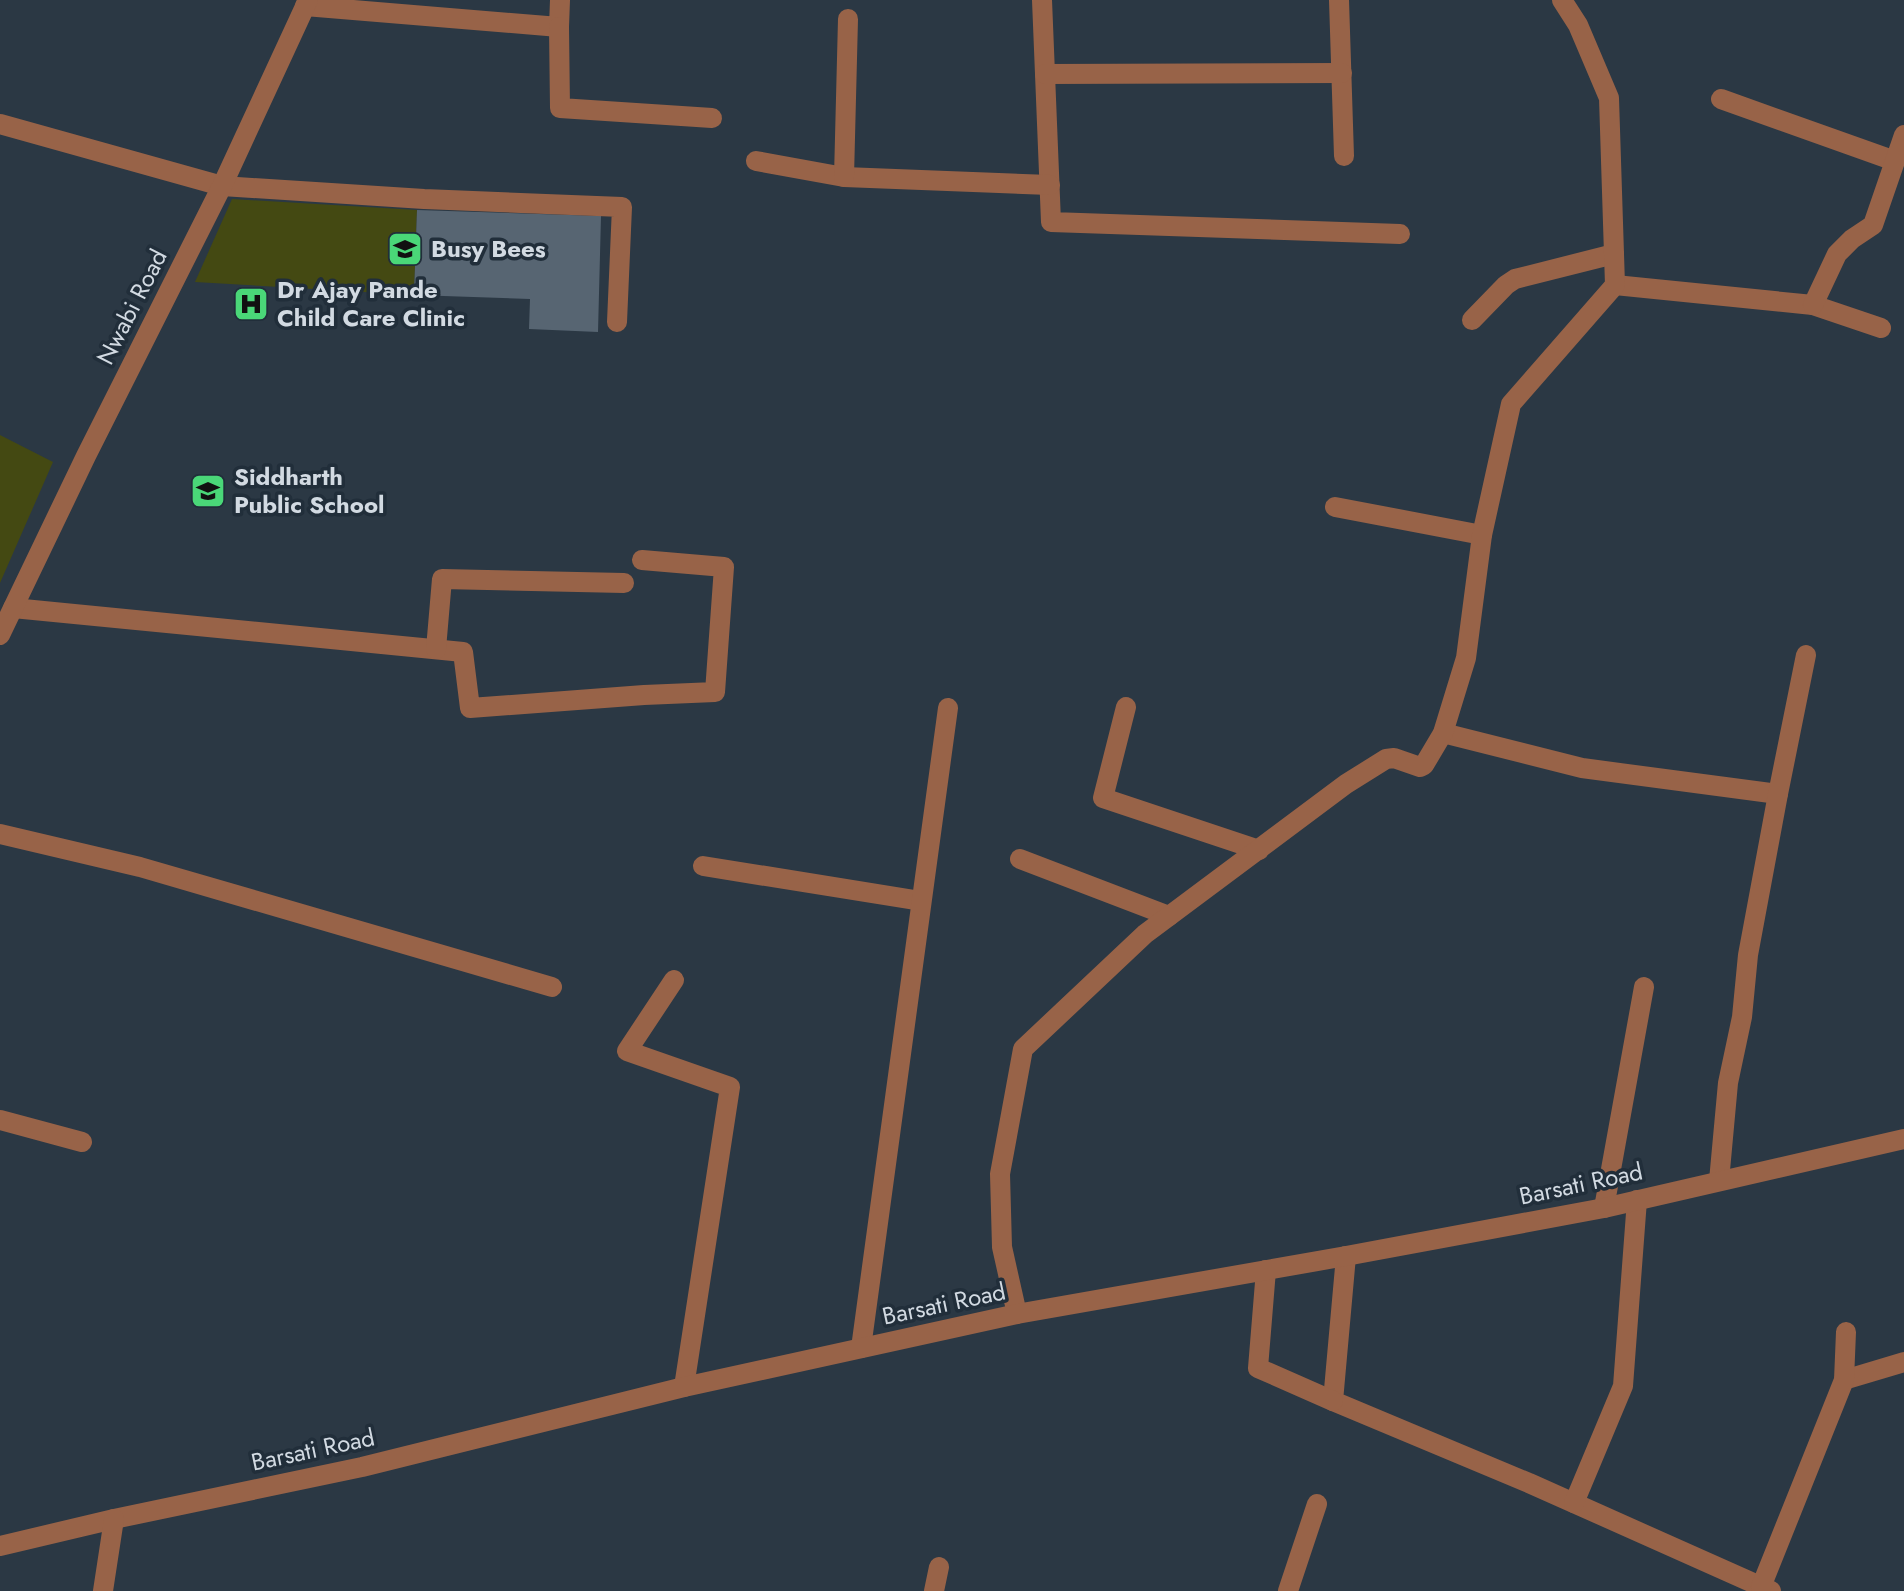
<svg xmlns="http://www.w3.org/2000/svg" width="1904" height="1591" font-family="Jost,sans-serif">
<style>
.green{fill:#444912}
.building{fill:#576572}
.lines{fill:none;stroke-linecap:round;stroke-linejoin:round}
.minor{stroke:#986348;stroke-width:20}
.labels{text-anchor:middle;stroke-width:7;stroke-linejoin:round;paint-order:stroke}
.poi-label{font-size:24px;font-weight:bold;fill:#d2dae2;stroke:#212e3a;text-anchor:start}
.street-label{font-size:24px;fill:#d2dae2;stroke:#212e3a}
</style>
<rect width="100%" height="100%" fill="#2b3844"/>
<g class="green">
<polygon points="232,199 417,210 414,295 195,282"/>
<polygon points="0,435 53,462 0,583"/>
</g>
<polygon class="building" points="417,210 601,216 598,332 529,329 530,299 414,295"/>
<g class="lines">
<g class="minor">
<polyline points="1042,0 1051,222 1400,234"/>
<polyline points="1339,0 1344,156"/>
<polyline points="305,6 559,27 560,0"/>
<polyline points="559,27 560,108 712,118"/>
<polyline points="1045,74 1342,73"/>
<polyline points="1721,99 1895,161"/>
<polyline points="0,124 222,186 424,199 622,207 617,322"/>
<polyline points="756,161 844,177 1050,185"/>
<polyline points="844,177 848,19"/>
<polyline points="1615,285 1813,305 1881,328"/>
<polyline points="1813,305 1837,254 1852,239 1873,225 1904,135"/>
<polyline points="1472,320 1506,285 1515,279 1614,254"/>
<polyline points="1335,507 1482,535"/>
<polyline points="13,608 463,652 470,708 644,695 715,692 724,567 642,560"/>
<polyline points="0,635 86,456 222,186 308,0"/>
<polyline points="436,649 442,579 624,583"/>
<polyline points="1126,707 1103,798 1259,850"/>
<polyline points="1443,733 1582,768 1778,794"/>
<polyline points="0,834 140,867 552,987"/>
<polyline points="1020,859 1169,916"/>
<polyline points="703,866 921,901"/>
<polyline points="674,980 627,1051 730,1087 684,1387"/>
<polyline points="0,1120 82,1142"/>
<polyline points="1719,1181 1728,1083 1742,1017 1748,955 1778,794 1806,655"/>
<polyline points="1604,1208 1644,987"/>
<polyline points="1346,1256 1333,1401 1529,1483 1771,1591"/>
<polyline points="1266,1270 1258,1368 1333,1401"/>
<polyline points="1017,1314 1002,1247 1000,1174 1023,1049 1145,934 1346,784 1386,759 1394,758 1420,767 1424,765 1443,733 1466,658 1482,535 1511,404 1615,285 1609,98 1578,25 1562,0"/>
<polyline points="861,1348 948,708"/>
<polyline points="1844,1380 1904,1362"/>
<polyline points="1574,1503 1623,1386 1637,1200"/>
<polyline points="0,1546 114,1519 362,1467 684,1387 1017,1314 1346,1256 1604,1208 1904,1139"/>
<polyline points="1761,1587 1844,1380 1846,1332"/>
<polyline points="103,1591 114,1519"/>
<polyline points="934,1591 939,1567"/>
<polyline points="1288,1591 1317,1504"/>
</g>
</g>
<defs>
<g id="school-square" transform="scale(1.8)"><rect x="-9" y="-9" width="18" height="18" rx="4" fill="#4ad778" stroke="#212e3a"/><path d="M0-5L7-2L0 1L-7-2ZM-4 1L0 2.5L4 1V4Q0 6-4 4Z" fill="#111"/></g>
<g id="hospital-square" transform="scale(1.8)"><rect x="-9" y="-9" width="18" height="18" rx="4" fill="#4ad778" stroke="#212e3a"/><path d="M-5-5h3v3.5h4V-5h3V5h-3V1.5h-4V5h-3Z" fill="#111"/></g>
</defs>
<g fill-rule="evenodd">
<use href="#school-square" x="405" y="249"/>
<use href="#hospital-square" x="251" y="304"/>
<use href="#school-square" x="208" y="491"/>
</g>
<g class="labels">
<g class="poi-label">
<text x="431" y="257">Busy Bees</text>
<text x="277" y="298">Dr Ajay Pande<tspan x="277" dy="28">Child Care Clinic</tspan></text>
<text x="234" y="485">Siddharth<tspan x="234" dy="28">Public School</tspan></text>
</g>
<g class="street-label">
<text transform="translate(132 307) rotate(-63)" y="8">Nwabi Road</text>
<text transform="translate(1581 1184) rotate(-12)" y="8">Barsati Road</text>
<text transform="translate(944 1304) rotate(-12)" y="8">Barsati Road</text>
<text transform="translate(313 1450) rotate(-12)" y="8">Barsati Road</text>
</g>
</g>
</svg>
